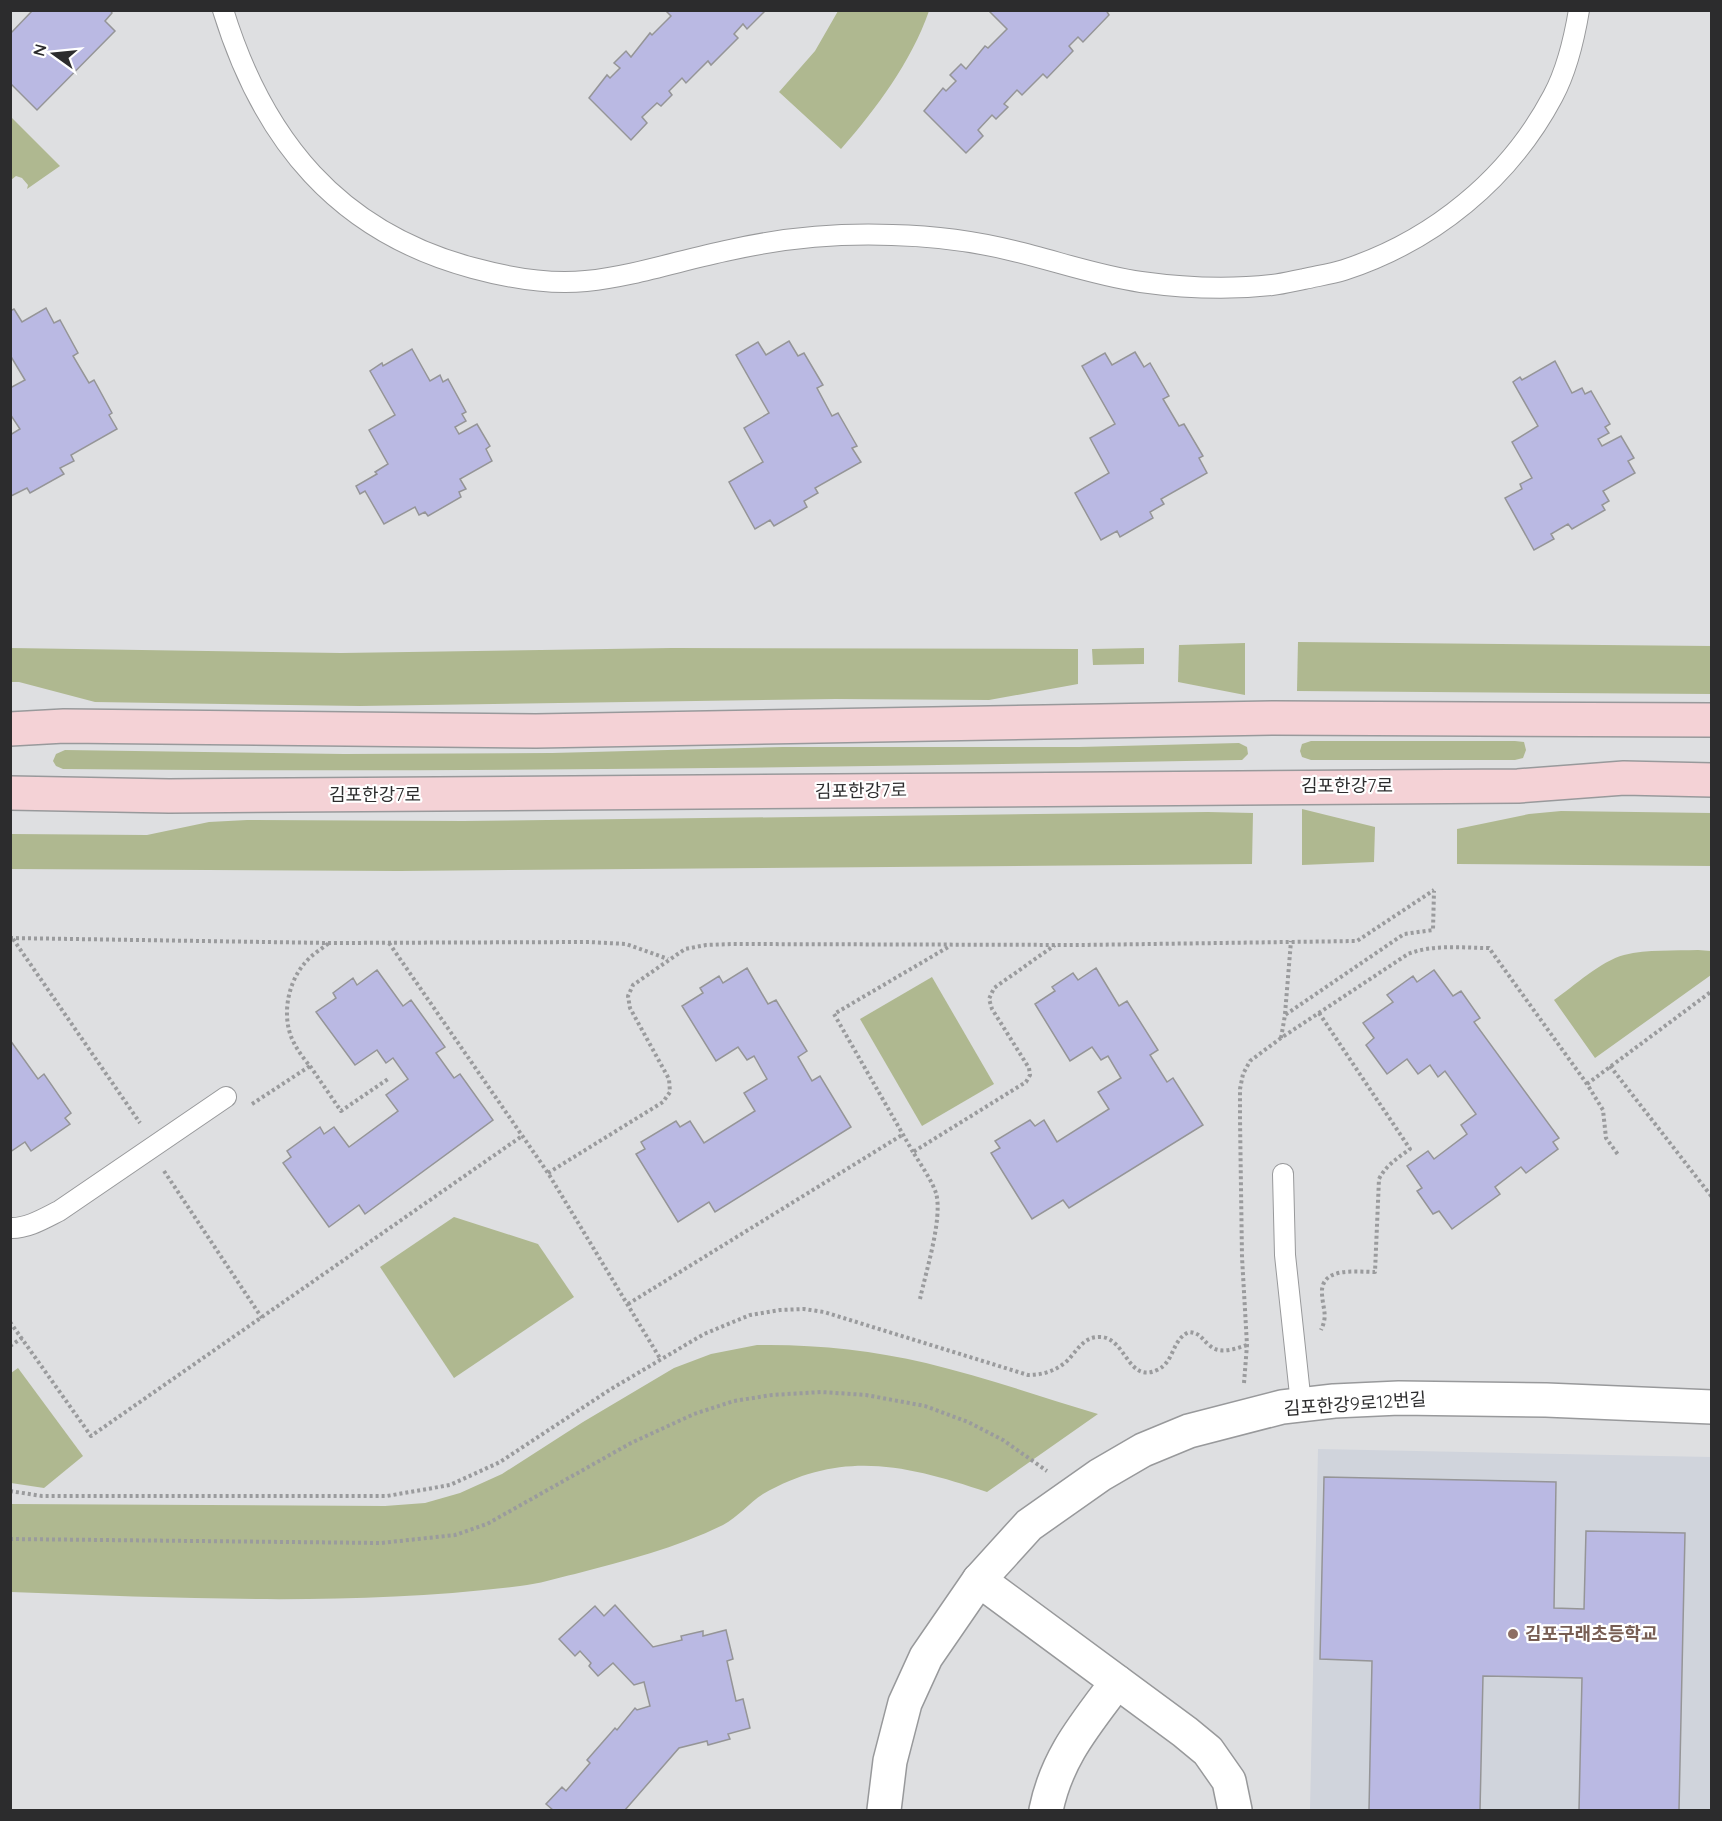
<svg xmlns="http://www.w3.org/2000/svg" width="1722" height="1821" font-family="Quicksand,'Noto Sans KR',sans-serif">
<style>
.built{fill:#d0d4dc}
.green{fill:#afb890}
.building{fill:#bab9e3;stroke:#959597;stroke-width:1.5}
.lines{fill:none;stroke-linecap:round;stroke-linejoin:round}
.service-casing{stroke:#98999b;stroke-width:22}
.minor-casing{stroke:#98999b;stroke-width:36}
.secondary-casing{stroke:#98999b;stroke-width:36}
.path{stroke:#9a9b9d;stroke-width:4;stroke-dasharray:3 3;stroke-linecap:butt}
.service{stroke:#fff;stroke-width:20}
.minor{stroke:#fff;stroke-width:33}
.secondary{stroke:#f4d2d6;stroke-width:33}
.education-dot{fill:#8d6e63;stroke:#fff;stroke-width:2}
.labels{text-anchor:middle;stroke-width:4.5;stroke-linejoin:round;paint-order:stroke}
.street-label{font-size:18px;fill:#2c2c2d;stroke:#fff}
.education-label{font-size:18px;font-weight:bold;fill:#785e54;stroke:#fff;text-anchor:start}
</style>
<rect width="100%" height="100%" fill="#dedfe1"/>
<polygon class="built" points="1318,1449 1711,1457 1711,1810 1310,1810"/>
<g class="green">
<path d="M838,11h91c-18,51 -52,97 -88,138l-62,-57 36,-41z"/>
<polygon points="11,117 60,166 27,189 28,185 22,178 16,176 11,180"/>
<polygon points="1298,642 1711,646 1711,694 1297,691"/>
<polygon points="1245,643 1245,695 1178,682 1179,645"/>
<polygon points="11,648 341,653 672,648 1078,649 1078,684 989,700 836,699 360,706 95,702 19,682 11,682"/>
<polygon points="1144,648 1144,664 1093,665 1092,649"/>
<polygon points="1311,741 1515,741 1524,742 1526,750 1523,758 1515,760 1311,760 1302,757 1300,751 1302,744"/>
<path d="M1239,743l8,4 1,7 -6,6c-393,7 -786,13 -1179,9l-7,-3 -3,-5 3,-7 9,-4 279,4 208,-1 231,-6h296z"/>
<polygon points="1302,809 1375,827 1374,862 1302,865"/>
<polygon points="1561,811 1711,813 1711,866 1457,864 1457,829 1529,814"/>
<polygon points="1208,812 1253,813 1252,864 399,871 10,869 11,834 147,835 209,822 247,820 463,821"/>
<path d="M1698,950l13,1v24l-116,83 -41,-58c20,-14 47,-39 70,-45 24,-6 50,-4 74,-5z"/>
<polygon points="932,977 994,1084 922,1126 860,1019"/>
<polygon points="454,1217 538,1244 574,1297 454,1378 380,1267"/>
<path d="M757,1345c57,-1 114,5 169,18 58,14 115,34 172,51l-111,78c-81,-27 -145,-43 -224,2 -14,9 -25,23 -40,31 -47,23 -98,36 -148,49 -18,4 -36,10 -55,12 -169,21 -340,12 -509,6v-88l374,2 40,-3 35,-10 42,-19 81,-52 91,-54 37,-14z"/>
<polygon points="18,1368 83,1456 44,1488 11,1483 11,1373"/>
</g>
<g class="building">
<polygon points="33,10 110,10 112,13 105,21 115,31 37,110 10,83 10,34"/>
<polygon points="665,10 766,10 747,29 743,24 734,34 738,38 711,65 708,61 686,83 682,78 669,91 672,95 661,106 657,103 642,117 647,123 631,140 589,98 607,75 610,78 620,68 614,63 626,51 631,57 650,33 652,35 671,16"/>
<polygon points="988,10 1106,10 1109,15 1083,42 1078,37 1069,46 1073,51 1047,78 1043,74 1022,95 1017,90 1004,104 1008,107 996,119 992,115 978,130 983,136 966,153 924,111 943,88 946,91 956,81 950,75 961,64 966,69 985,46 988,48 1007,29"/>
<polygon points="46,308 54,323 60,320 78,353 73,356 89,383 94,380 112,413 109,415 117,429 71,455 74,461 60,468 64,474 30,493 27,488 11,496 10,435 20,429 10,414 10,388 25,380 10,355 10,311 14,309 22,322"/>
<polygon points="789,341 798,356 804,353 823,385 817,388 832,416 838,413 857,446 852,448 861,462 815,488 818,493 804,501 807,507 774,526 770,520 755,529 729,482 763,462 744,428 769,413 736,355 758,342 766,355"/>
<polygon points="412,349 430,381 440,375 443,382 448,379 466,412 462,414 466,421 455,427 459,434 477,424 490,446 486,449 492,461 460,479 466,489 459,492 461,497 428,516 425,512 419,515 415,507 384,524 365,491 360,494 356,486 377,474 375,472 388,464 369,430 395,415 370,371 382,363 383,366"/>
<polygon points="1135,352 1144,367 1150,363 1169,396 1163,399 1179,426 1184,424 1203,456 1199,458 1207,473 1161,499 1164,504 1150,512 1153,518 1120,537 1117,531 1101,540 1075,493 1109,473 1090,438 1115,424 1082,366 1105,353 1112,365"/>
<polygon points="1555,361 1572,393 1582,388 1585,394 1591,391 1610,424 1605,427 1609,433 1598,439 1602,446 1621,436 1634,458 1628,461 1635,473 1603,491 1609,501 1602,505 1605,510 1572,529 1568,524 1551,534 1554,539 1534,550 1505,498 1522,489 1520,484 1532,478 1512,442 1538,426 1513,382 1520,377 1522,380"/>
<polygon points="747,968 768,1004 776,1000 807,1051 798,1057 812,1081 820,1076 851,1127 715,1212 709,1202 678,1222 636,1154 645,1149 641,1142 676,1121 680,1127 690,1121 704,1143 755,1111 744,1093 767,1079 754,1056 747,1060 738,1047 716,1061 682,1006 703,993 700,988 719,976 723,983"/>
<polygon points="1096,968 1119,1006 1127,1001 1158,1050 1150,1055 1167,1082 1173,1078 1203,1125 1069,1208 1063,1200 1032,1219 991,1153 1000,1148 995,1141 1030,1120 1035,1126 1044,1120 1057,1142 1109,1109 1098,1092 1121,1078 1108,1056 1101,1060 1092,1047 1070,1061 1035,1004 1055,991 1052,987 1073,973 1078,980"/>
<polygon points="377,970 403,1006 411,1000 445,1047 436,1053 454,1078 460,1074 493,1120 365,1214 359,1205 329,1227 283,1163 291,1157 287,1151 320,1127 324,1134 334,1127 349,1147 398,1111 386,1095 408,1079 393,1058 386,1063 377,1050 355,1065 316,1012 336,998 333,993 353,978 357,985"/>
<polygon points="1434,970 1453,996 1461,991 1480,1018 1474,1022 1559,1138 1553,1142 1558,1149 1526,1173 1521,1167 1495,1187 1500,1194 1452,1229 1439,1211 1433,1214 1417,1191 1422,1188 1407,1166 1428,1151 1434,1159 1467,1134 1461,1125 1476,1114 1445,1071 1438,1077 1430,1065 1418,1074 1407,1059 1387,1074 1366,1045 1374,1038 1363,1023 1393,1002 1387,995 1413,976 1417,982"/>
<polygon points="10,1040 38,1079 44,1074 71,1113 65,1118 70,1124 31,1151 25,1142 10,1152"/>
<polygon points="1324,1477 1556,1482 1554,1608 1584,1609 1586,1531 1685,1533 1679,1810 1579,1810 1582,1678 1483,1676 1480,1810 1369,1810 1372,1661 1320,1659"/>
<polygon points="615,1605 653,1647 682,1640 681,1636 703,1631 703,1636 726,1630 733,1659 727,1661 736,1701 743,1699 750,1728 728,1734 730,1739 708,1745 707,1741 679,1748 625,1810 553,1810 546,1804 562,1787 566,1791 590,1763 587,1760 615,1728 617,1730 635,1708 637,1710 650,1706 644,1682 634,1685 613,1663 598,1676 589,1666 591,1663 580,1651 575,1656 559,1639 595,1606 604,1616"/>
</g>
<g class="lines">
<g class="service-casing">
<g id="service">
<path d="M223,10c40,130 115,222 250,258 37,10 75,17 113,13 49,-5 95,-21 144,-31 53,-12 108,-17 162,-15 42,1 82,6 122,16 42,10 84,25 127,31 43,6 88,8 131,3 11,-1 22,-4 32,-6 13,-3 27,-5 40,-9 89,-29 165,-91 209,-174 14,-26 21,-56 26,-86"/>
<polyline points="1283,1174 1285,1255 1301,1404"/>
<path d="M10,1228c17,1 35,-10 49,-17l167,-114"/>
</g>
</g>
<g class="minor-casing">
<g id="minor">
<polyline points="979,1580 1185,1732 1208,1751 1229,1781 1235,1810"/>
<polyline points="884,1810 890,1761 905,1703 926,1657 979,1580 1029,1525 1100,1475 1143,1450 1189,1431 1282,1407 1334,1401 1399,1398 1546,1400 1712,1407"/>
<path d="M1046,1810c11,-53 39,-85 71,-128"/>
</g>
</g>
<g class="secondary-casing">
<g id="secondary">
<polyline points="10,729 64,726 536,731 1275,718 1712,720"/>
<polyline points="10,793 169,796 1518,786 1624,778 1712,780"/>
</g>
</g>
<g class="path">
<polyline points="10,938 329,943 589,942 626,944 668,959"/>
<polyline points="13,939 140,1123"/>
<polyline points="389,943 548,1173 661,1360"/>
<path d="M1319,1013l91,136c-12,9 -24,16 -31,30l-4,93c-18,0 -55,-6 -53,22 1,16 6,21 -1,36"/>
<polyline points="1285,1014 1291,941"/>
<polyline points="1281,1038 1285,1015 1404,934 1433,930 1434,891"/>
<polyline points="310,1066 341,1111 388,1079"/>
<polyline points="1610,1066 1712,1197"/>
<polyline points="1587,1084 1712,991"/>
<path d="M252,1104l58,-38c-6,-7 -12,-15 -16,-23 -13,-24 -7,-59 10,-79 6,-8 17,-15 25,-21"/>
<polyline points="913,1152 834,1014 950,946"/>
<polyline points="164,1171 262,1318"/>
<polyline points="548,1173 663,1102 670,1092 669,1079 630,1008 628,996 633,985 685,949 706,945 732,944 1082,945 1357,941 1434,890"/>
<path d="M920,1299c6,-28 23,-81 16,-106 -5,-14 -15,-28 -23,-41l113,-70 4,-7 -1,-7 -37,-59 -3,-10 5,-11 61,-43"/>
<polyline points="628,1304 902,1135"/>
<polyline points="10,1322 91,1436 522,1136"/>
<polyline points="10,1346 22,1338"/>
<path d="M1244,1383l3,-38 -5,-88 -2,-138v-30l3,-15 7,-13 31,-23 127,-84c25,-10 54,-6 81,-6l98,136 16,26 3,28 13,18"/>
<path d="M10,1491l32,5h345l63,-11 50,-23 111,-73 93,-55 46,-19 30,-5 24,-1 20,3 204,63c14,0 28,-4 39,-14 10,-10 16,-24 32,-24 27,-1 28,47 58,33 18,-8 14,-30 32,-38 11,1 12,6 20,13 10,10 26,4 38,0"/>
<polyline points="10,1539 381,1543 455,1535 487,1524 631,1443 694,1414 734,1401 772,1395 821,1392 866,1395 925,1406 968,1422 1003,1440 1047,1471"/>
</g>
<use href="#service" class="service"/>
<use href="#minor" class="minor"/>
<use href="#secondary" class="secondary"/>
</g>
<circle class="education-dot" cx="1513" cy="1634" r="6"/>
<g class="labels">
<g class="street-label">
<text x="1347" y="792">김포한강7로</text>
<text transform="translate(861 791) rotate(-1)" y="6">김포한강7로</text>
<text x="375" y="801">김포한강7로</text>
<text transform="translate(1355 1404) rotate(-4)" y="6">김포한강9로12번길</text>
</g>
<g class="education-label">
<text x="1525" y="1640">김포구래초등학교</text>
</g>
</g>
<rect width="1722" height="1821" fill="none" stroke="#2c2c2d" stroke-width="24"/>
<g transform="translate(54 54) rotate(285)" stroke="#ffffff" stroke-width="4.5" paint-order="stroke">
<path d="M0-4.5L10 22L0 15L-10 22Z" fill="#2c2c2d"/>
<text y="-9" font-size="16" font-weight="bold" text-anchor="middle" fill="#2c2c2d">N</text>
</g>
</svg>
